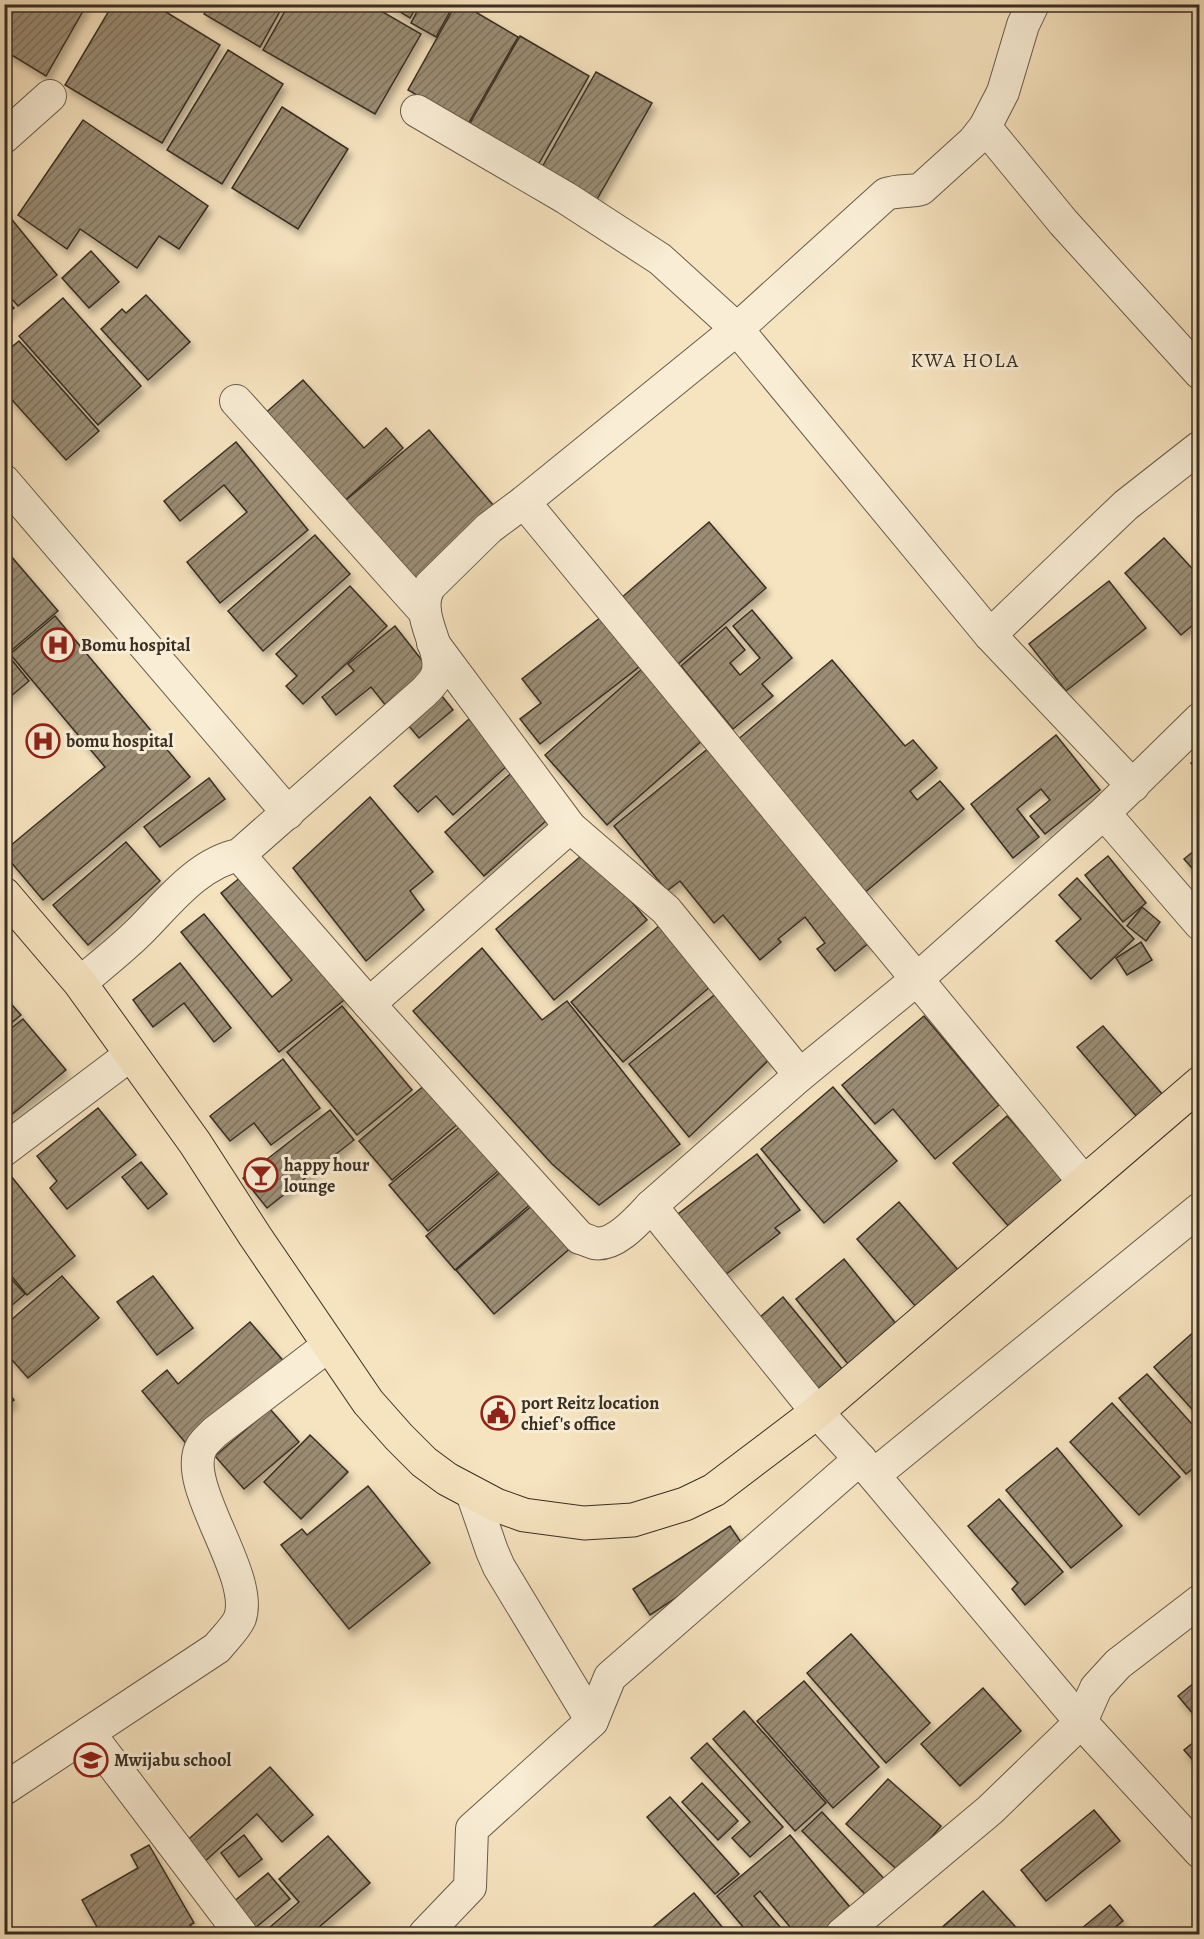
<svg xmlns="http://www.w3.org/2000/svg" width="1204" height="1939" font-family="Alegreya,serif">
<style>
.building{fill:url(#building-hatch);stroke:#392f24;stroke-width:1.5;filter:url(#shadow)}
.lines{fill:none;stroke-linecap:round;stroke-linejoin:round}
.minor-casing{stroke:#685c4b;stroke-width:34}
.major-casing{stroke:#392f24;stroke-width:35}
.minor{stroke:#f9edd5;stroke-width:32}
.major{stroke:#f6e3bf;stroke-width:33}
.labels{text-anchor:middle;stroke-width:6;stroke-linejoin:round;paint-order:stroke}
.poi-label{font-size:18px;font-weight:bold;fill:#392f24;stroke:#f9edd5;text-anchor:start}
.neighbourhood-label{font-size:20px;letter-spacing:1.5px;fill:#392f24;stroke:#f9edd5}
</style>
<defs>
<pattern id="building-hatch" width="6" height="6" patternUnits="userSpaceOnUse" patternTransform="scale(1.5)"><rect width="6" height="6" fill="#9b8d75"/><path d="M-1 1l2-2M0 6l6-6M5 7l2-2" fill="none" stroke="#7f7460"/></pattern>
<filter id="shadow"><feDropShadow dx="3.5" dy="6" stdDeviation="3" flood-color="#0004"/></filter>
</defs>
<rect width="100%" height="100%" fill="#f6e3bf"/>
<filter id="stains"><feTurbulence type="fractalNoise" baseFrequency=".00333" numOctaves="4"/><feColorMatrix values="0 0 0 0 .2 0 0 0 0 .09 0 0 0 0 .02 0 0 0 .5 -.17"/></filter>
<radialGradient id="worn" r=".72"><stop offset=".6" stop-color="#630" stop-opacity="0"/><stop offset="1" stop-color="#630" stop-opacity=".3"/></radialGradient>
<g class="building">
<polygon points="4,4 87,4 46,76 5,51 12,39 4,36"/>
<polygon points="113,4 153,4 220,45 162,143 65,85"/>
<polygon points="209,4 284,4 260,47 204,14"/>
<polygon points="289,4 369,4 421,34 375,114 263,50"/>
<polygon points="387,4 418,4 410,18"/>
<polygon points="421,4 454,4 436,37 411,23"/>
<polygon points="456,4 462,4 518,37 468,124 408,90"/>
<polygon points="520,36 589,76 538,165 469,125"/>
<polygon points="228,50 283,84 222,184 167,150"/>
<polygon points="596,72 652,103 596,201 541,169"/>
<polygon points="282,107 348,149 298,229 232,188"/>
<polygon points="83,120 208,206 179,249 159,236 137,268 80,229 67,249 18,215"/>
<polygon points="4,210 57,275 18,306 4,290"/>
<polygon points="91,251 119,282 89,308 62,278"/>
<polygon points="146,295 190,342 148,380 101,329 122,309 126,313"/>
<polygon points="4,298 14,308 4,317"/>
<polygon points="63,298 141,386 98,425 19,336"/>
<polygon points="19,341 99,431 66,460 4,391 4,353"/>
<polygon points="303,380 364,448 386,428 403,448 341,504 262,416"/>
<polygon points="429,430 499,512 414,583 345,501"/>
<polygon points="236,442 308,530 220,603 187,562 247,512 224,485 180,521 164,501"/>
<polygon points="709,522 766,588 677,665 620,599"/>
<polygon points="315,535 350,574 263,651 228,611"/>
<polygon points="1164,538 1200,577 1200,595 1193,601 1200,608 1200,619 1181,635 1125,573"/>
<polygon points="4,548 58,611 7,654 29,681 4,702"/>
<polygon points="1109,581 1146,628 1066,691 1029,644"/>
<polygon points="350,586 387,626 303,704 286,686 297,676 276,654"/>
<polygon points="752,610 792,658 762,684 773,696 733,729 681,666 726,627 745,650 730,663 740,675 760,658 733,626"/>
<polygon points="605,614 644,663 540,744 520,719 541,703 522,679"/>
<polygon points="55,616 190,777 43,900 4,854 4,851 105,767 10,654"/>
<polygon points="395,626 435,677 391,712 371,687 336,715 322,697 354,671 348,664"/>
<polygon points="832,660 905,746 913,740 937,768 910,791 917,800 940,781 964,809 863,894 736,741"/>
<polygon points="642,669 704,739 607,825 545,755"/>
<polygon points="437,690 453,710 419,738 403,719"/>
<polygon points="469,719 509,764 453,815 436,796 418,812 394,786"/>
<polygon points="1056,735 1100,790 1045,834 1030,816 1050,800 1041,789 1017,809 1039,837 1013,858 971,804"/>
<polygon points="716,742 876,937 835,971 817,949 825,943 805,917 778,939 781,942 760,960 723,915 714,923 680,881 667,891 614,826"/>
<polygon points="1200,756 1200,774 1191,763"/>
<polygon points="517,768 556,812 484,876 445,832"/>
<polygon points="209,778 225,799 160,847 144,827"/>
<polygon points="370,797 433,872 410,891 424,910 366,961 293,868"/>
<polygon points="126,842 160,881 88,945 53,905"/>
<polygon points="1200,846 1200,877 1184,859"/>
<polygon points="588,850 647,920 554,1000 496,929"/>
<polygon points="1108,856 1146,903 1123,922 1085,875"/>
<polygon points="246,873 348,997 279,1052 181,932 204,914 272,997 292,980 221,893"/>
<polygon points="1077,878 1134,939 1091,979 1056,941 1081,919 1059,895"/>
<polygon points="1142,907 1160,922 1146,941 1127,926"/>
<polygon points="667,919 719,979 623,1062 571,1002"/>
<polygon points="1141,942 1152,960 1127,975 1116,958"/>
<polygon points="482,948 542,1020 567,1001 680,1144 599,1205 552,1164 413,1011"/>
<polygon points="180,963 231,1028 214,1042 184,1003 153,1027 133,1000"/>
<polygon points="724,987 773,1056 689,1137 629,1064"/>
<polygon points="4,996 21,1015 4,1029"/>
<polygon points="342,1006 412,1090 357,1135 287,1052"/>
<polygon points="924,1016 999,1105 935,1159 893,1109 875,1124 842,1085"/>
<polygon points="23,1019 66,1070 4,1121 4,1034"/>
<polygon points="1103,1026 1163,1095 1137,1117 1077,1047"/>
<polygon points="283,1059 320,1108 271,1145 254,1123 230,1141 210,1116"/>
<polygon points="427,1083 460,1122 392,1180 359,1141"/>
<polygon points="833,1087 897,1161 824,1223 761,1149"/>
<polygon points="98,1108 136,1155 67,1209 50,1188 57,1181 37,1156"/>
<polygon points="330,1110 354,1140 267,1208 243,1178"/>
<polygon points="1007,1116 1065,1182 1011,1229 953,1163"/>
<polygon points="467,1121 505,1165 428,1231 389,1185"/>
<polygon points="757,1154 800,1210 775,1228 780,1233 725,1275 678,1214"/>
<polygon points="141,1162 167,1194 148,1209 122,1177"/>
<polygon points="505,1168 534,1201 455,1270 426,1236"/>
<polygon points="11,1176 75,1256 27,1295 4,1267 4,1181"/>
<polygon points="899,1202 959,1271 917,1308 857,1239"/>
<polygon points="535,1203 573,1246 494,1314 456,1270"/>
<polygon points="844,1259 897,1325 848,1364 796,1299"/>
<polygon points="4,1271 25,1294 4,1312"/>
<polygon points="62,1276 99,1318 28,1378 4,1351 4,1326"/>
<polygon points="153,1276 193,1328 157,1355 117,1302"/>
<polygon points="783,1297 843,1370 819,1390 760,1317"/>
<polygon points="250,1322 286,1364 189,1447 142,1391 167,1370 178,1384"/>
<polygon points="1196,1330 1200,1334 1200,1418 1154,1367"/>
<polygon points="1147,1374 1200,1433 1200,1463 1186,1474 1119,1398"/>
<polygon points="4,1387 14,1400 4,1408"/>
<polygon points="1112,1403 1180,1477 1139,1515 1070,1442"/>
<polygon points="270,1409 299,1442 244,1489 215,1456"/>
<polygon points="310,1435 348,1472 301,1519 264,1482"/>
<polygon points="1057,1448 1122,1526 1071,1568 1006,1490"/>
<polygon points="368,1486 430,1563 349,1629 281,1545 302,1529 307,1535"/>
<polygon points="999,1499 1063,1572 1025,1605 1012,1589 1018,1583 968,1526"/>
<polygon points="730,1526 747,1551 650,1615 633,1589"/>
<polygon points="851,1634 930,1723 886,1763 807,1673"/>
<polygon points="1200,1678 1200,1722 1178,1696"/>
<polygon points="804,1681 879,1767 833,1808 757,1721"/>
<polygon points="983,1688 1021,1731 960,1786 921,1744"/>
<polygon points="744,1711 826,1803 795,1831 713,1739"/>
<polygon points="1200,1737 1200,1768 1184,1750"/>
<polygon points="707,1743 783,1827 750,1857 732,1838 750,1822 691,1758"/>
<polygon points="270,1767 313,1815 282,1842 257,1814 201,1865 183,1844"/>
<polygon points="888,1779 941,1826 901,1873 846,1824"/>
<polygon points="702,1783 738,1821 718,1840 682,1802"/>
<polygon points="670,1797 739,1874 715,1894 647,1817"/>
<polygon points="1094,1810 1120,1841 1046,1901 1021,1870"/>
<polygon points="822,1812 891,1886 869,1898 802,1831"/>
<polygon points="244,1835 262,1859 239,1877 221,1853"/>
<polygon points="790,1835 854,1912 827,1934 796,1934 760,1891 754,1896 786,1934 749,1934 717,1896"/>
<polygon points="328,1836 370,1883 311,1934 262,1934 299,1902 279,1879"/>
<polygon points="149,1845 194,1923 190,1925 196,1934 101,1934 82,1900 138,1868 131,1855"/>
<polygon points="268,1873 290,1899 254,1929 232,1903"/>
<polygon points="983,1891 1022,1934 940,1934 938,1931"/>
<polygon points="694,1893 728,1934 659,1934 653,1927"/>
<polygon points="1110,1905 1123,1921 1107,1934 1078,1934 1076,1933"/>
</g>
<g class="lines">
<g class="minor-casing">
<g id="minor">
<polyline points="417,111 566,198 660,259 737,329 990,635 1133,786"/>
<polyline points="985,127 1063,222 1200,373"/>
<polyline points="4,137 50,96"/>
<polyline points="236,401 425,612"/>
<polyline points="4,481 288,813"/>
<polyline points="524,502 1084,1182"/>
<polyline points="990,635 1126,505 1200,447"/>
<polyline points="433,643 570,827 666,910 800,1075"/>
<polyline points="1104,813 1200,924"/>
<path d="M239,855l130,149 211,234c5,1 10,4 14,5 21,4 44,-23 57,-37l149,-131 116,-95 188,-167 96,-94"/>
<path d="M80,983c20,-17 42,-34 60,-52 28,-28 58,-68 99,-76l185,-163c4,-4 9,-9 12,-15 12,-26 -25,-62 -6,-91l59,-58 35,-26 213,-173 149,-135c13,-4 25,-2 35,-5l53,-48 11,-14 18,-35 20,-67 10,-21"/>
<polyline points="369,1004 570,827"/>
<polyline points="4,1150 130,1055"/>
<polyline points="651,1206 817,1412 860,1459 1081,1722 1200,1852"/>
<polyline points="874,1475 1200,1209"/>
<polyline points="472,1493 492,1551 499,1567 592,1721"/>
<polyline points="89,1733 241,1934"/>
<path d="M4,1789l213,-141c7,-9 19,-20 23,-30 15,-44 -61,-135 -38,-172 3,-5 9,-10 13,-14l114,-87"/>
<polyline points="425,1934 470,1887 472,1829 592,1721 610,1677 860,1459"/>
<polyline points="842,1934 990,1810 1081,1722 1096,1688 1118,1664 1200,1601"/>
</g>
</g>
<g class="major-casing">
<polyline id="major" points="4,894 80,983 195,1143 255,1236 368,1402 399,1437 424,1462 447,1479 496,1505 524,1515 584,1523 633,1520 685,1504 714,1490 817,1412 1200,1083"/>
</g>
<use href="#minor" class="minor"/>
<use href="#major" class="major"/>
</g>
<defs>
<g id="hospital-ring" transform="scale(1.725)"><circle r="9.5" fill="#f9edd5" stroke="#8f2418" stroke-width="1.5"/><path d="M-5-5h3v3.5h4V-5h3V5h-3V1.5h-4V5h-3Z" fill="#8f2418"/></g>
<g id="bar-ring" transform="scale(1.725)"><circle r="9.5" fill="#f9edd5" stroke="#8f2418" stroke-width="1.5"/><path d="M-6-5H6L.8 .8V4.5H3.5V6h-7V4.5H-.8V.8Z" fill="#8f2418"/></g>
<g id="civic-ring" transform="scale(1.725)"><circle r="9.5" fill="#f9edd5" stroke="#8f2418" stroke-width="1.5"/><path d="M-.6-6.5H3V-4.5H.6V-3L4-1V1h2V6H-6V1h2V-1L-.6-3ZM-1.2 2.5V6h2.4V2.5Z" fill="#8f2418"/></g>
<g id="school-ring" transform="scale(1.725)"><circle r="9.5" fill="#f9edd5" stroke="#8f2418" stroke-width="1.5"/><path d="M0-5L7-2L0 1L-7-2ZM-4 1L0 2.5L4 1V4Q0 6-4 4Z" fill="#8f2418"/></g>
</defs>
<g fill-rule="evenodd">
<use href="#hospital-ring" x="58" y="645"/>
<use href="#hospital-ring" x="43" y="741"/>
<use href="#bar-ring" x="261" y="1175"/>
<use href="#civic-ring" x="498" y="1413"/>
<use href="#school-ring" x="91" y="1760"/>
</g>
<g class="labels">
<g class="poi-label">
<text x="81" y="651">Bomu hospital</text>
<text x="66" y="747">bomu hospital</text>
<text x="284" y="1171">happy hour<tspan x="284" dy="21">lounge</tspan></text>
<text x="521" y="1409">port Reitz location<tspan x="521" dy="21">chief's office</tspan></text>
<text x="114" y="1766">Mwijabu school</text>
</g>
<g class="neighbourhood-label">
<text x="965" y="367">KWA HOLA</text>
</g>
</g>
<rect width="1204" height="1939" fill="none" stroke="#f6e3bf" stroke-width="24"/>
<rect x="6" y="6" width="1192" height="1927" fill="none" stroke="#392f24" stroke-width="3"/>
<rect x="12" y="12" width="1180" height="1915" fill="none" stroke="#392f24" stroke-width="1.5"/>
<rect width="100%" height="100%" filter="url(#stains)"/>
<rect width="100%" height="100%" fill="url(#worn)"/>
</svg>
